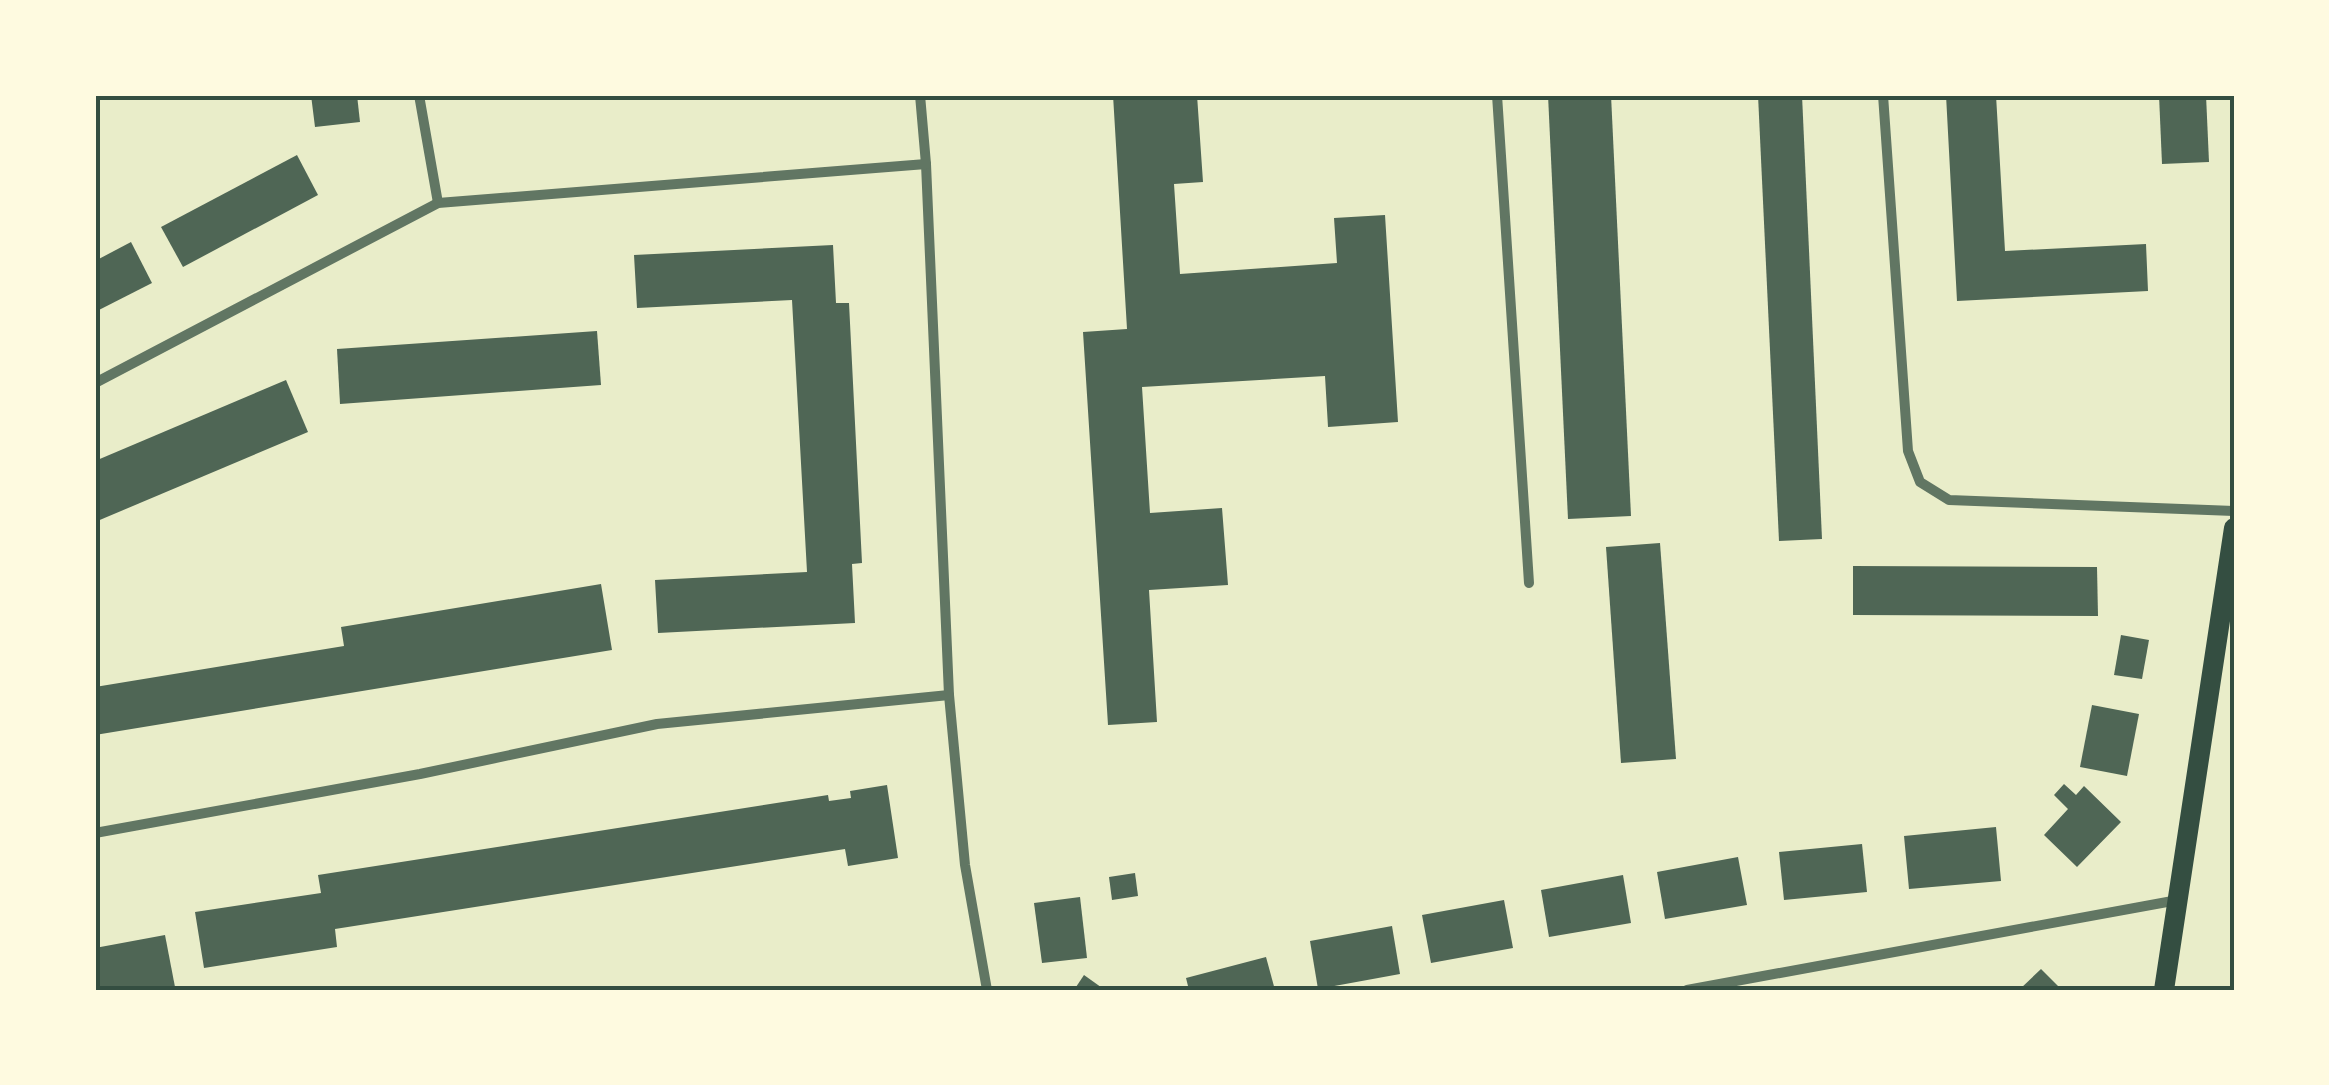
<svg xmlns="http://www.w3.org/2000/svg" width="2329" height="1085" font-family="'Exo 2',sans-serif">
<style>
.building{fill:#4f6655}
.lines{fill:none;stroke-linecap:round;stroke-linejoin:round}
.minor{stroke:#617663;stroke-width:10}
.secondary{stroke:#344e41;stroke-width:20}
.neatline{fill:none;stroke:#344e41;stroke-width:4}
</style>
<rect width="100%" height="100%" fill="#e9edc9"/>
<g class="building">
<polygon points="311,95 357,95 360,122 315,127"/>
<polygon points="1113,95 1197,95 1203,182 1174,184 1180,274 1337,263 1334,218 1385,215 1398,422 1328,427 1325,376 1142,387 1150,513 1222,508 1228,585 1149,590 1157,722 1108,725 1083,332 1127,329"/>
<polygon points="1548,95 1611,95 1631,516 1568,519"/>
<polygon points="1758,95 1802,95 1822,539 1779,541"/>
<polygon points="1946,95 1996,95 2005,251 2146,244 2148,291 1957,301"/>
<polygon points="2159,95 2206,95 2209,162 2162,164"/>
<polygon points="297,155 318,195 183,267 161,227"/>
<polygon points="131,242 152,283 95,312 95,261"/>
<polygon points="833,245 836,303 849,303 862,563 852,564 855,623 658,633 655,580 807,572 792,300 637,308 634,255"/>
<polygon points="597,331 601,385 340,404 337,349"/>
<polygon points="286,380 308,432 95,522 95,461"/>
<polygon points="1660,543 1676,759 1621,763 1606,547"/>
<polygon points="1853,566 2097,567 2098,616 1853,615"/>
<polygon points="601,584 612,650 95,735 95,687 344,646 341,627"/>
<polygon points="2121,635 2149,640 2142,679 2114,675"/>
<polygon points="2092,705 2139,714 2127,776 2080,767"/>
<polygon points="2064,784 2076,795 2084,786 2121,822 2077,867 2044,835 2068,809 2054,795"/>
<polygon points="887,785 898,858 848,866 845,849 335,929 337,947 204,968 195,912 321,893 318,875 828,795 829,801 851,798 850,791"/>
<polygon points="1996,827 2001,881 1909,889 1904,836"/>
<polygon points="1862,844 1867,892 1784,900 1779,852"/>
<polygon points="1738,857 1747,905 1665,919 1657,872"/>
<polygon points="1135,873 1138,896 1112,900 1109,877"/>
<polygon points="1623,875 1631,923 1549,937 1541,890"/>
<polygon points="1080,897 1087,958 1042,963 1034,903"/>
<polygon points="1504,900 1513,948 1431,963 1422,915"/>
<polygon points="1392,926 1400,974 1318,989 1310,941"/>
<polygon points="165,935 175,987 161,990 95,990 95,948"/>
<polygon points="1266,957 1275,990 1189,990 1186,978"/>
<polygon points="2041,969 2062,990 2019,990"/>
<polygon points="1084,975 1105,990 1074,990"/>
</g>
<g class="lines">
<g class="minor">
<polyline points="419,95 438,203"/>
<polyline points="920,95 926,164 949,695 965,865 987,990"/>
<polyline points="1497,95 1529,583"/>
<polyline points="1883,95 1908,451 1920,482 1949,500 2234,511"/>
<polyline points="95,383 438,203 926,164"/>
<polyline points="95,833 420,774 657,724 949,695"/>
<polyline points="1687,990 2178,900"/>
</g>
<polyline class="secondary" points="2164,990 2234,528"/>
</g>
<rect width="2329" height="1085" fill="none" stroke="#fefae0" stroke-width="195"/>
<rect x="98" y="98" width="2134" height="890" class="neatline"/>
</svg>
